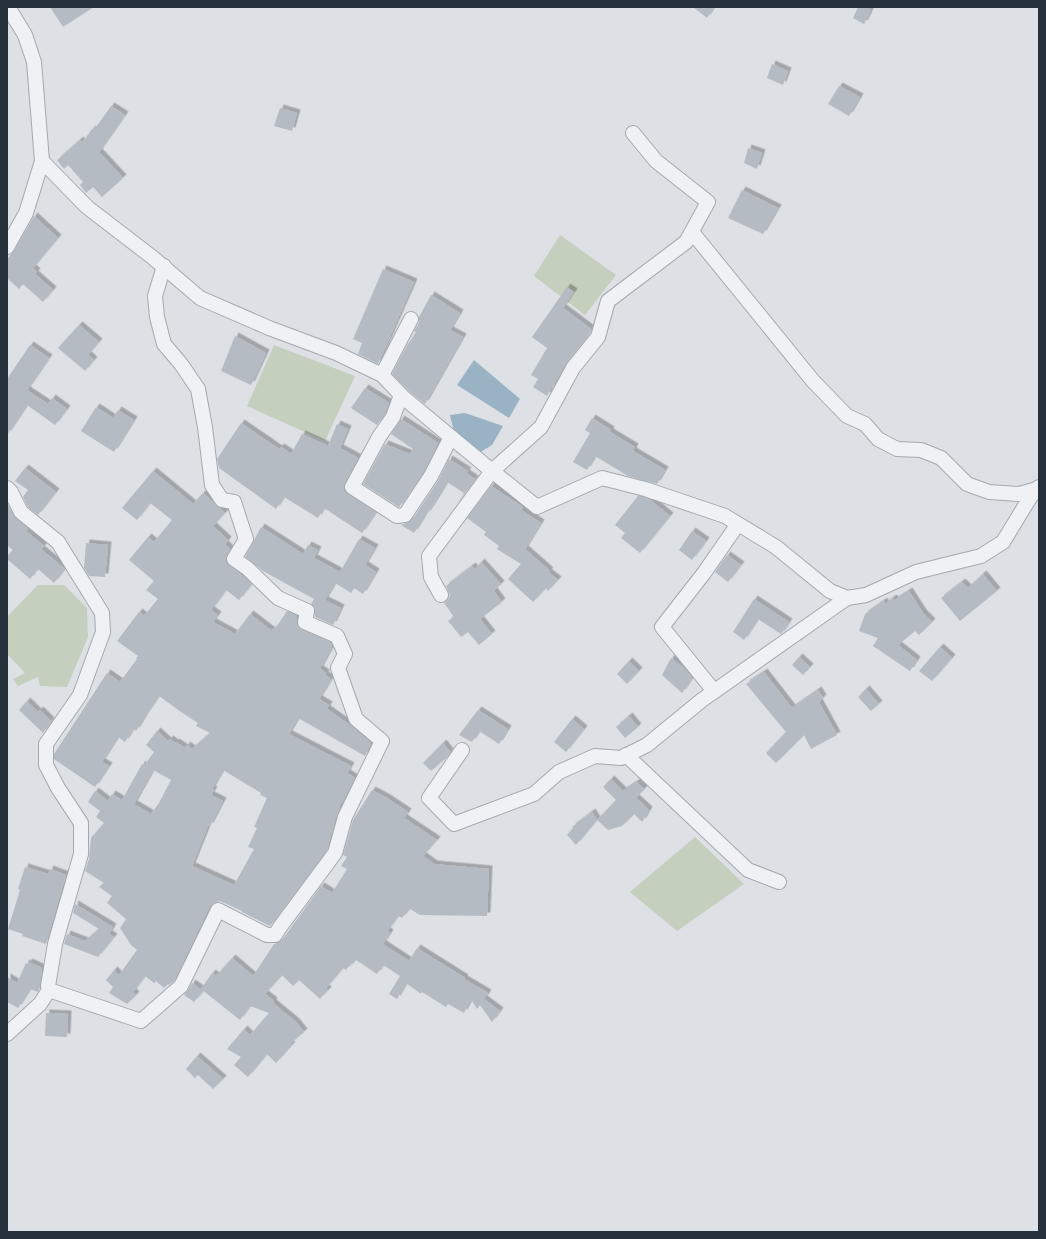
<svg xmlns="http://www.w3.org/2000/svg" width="1046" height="1239" font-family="'Exo 2',sans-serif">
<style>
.green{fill:#c4cfbe}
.water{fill:#99b3c5}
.building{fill:#b4bbc2;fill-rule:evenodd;filter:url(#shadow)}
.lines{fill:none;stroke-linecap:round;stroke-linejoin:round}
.minor-casing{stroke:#a3a9af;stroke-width:16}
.minor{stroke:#eff1f4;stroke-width:14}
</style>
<defs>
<filter id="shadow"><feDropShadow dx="3.5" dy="-3.5" stdDeviation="0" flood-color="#0004"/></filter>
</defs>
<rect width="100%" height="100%" fill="#dde1e6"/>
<g class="green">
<polygon points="560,235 616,275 585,315 534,276"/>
<polygon points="274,345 355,376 325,441 247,406"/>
<polygon points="38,585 64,585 87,608 88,637 67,687 40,686 38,677 18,686 13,679 25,673 7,654 7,617"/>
<polygon points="695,837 744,884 677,931 630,892"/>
</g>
<g class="water">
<polygon points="474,360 520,399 509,418 457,385"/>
<polygon points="465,413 503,426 492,445 479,453 461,438 453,428 450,415"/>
</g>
<g class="building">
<polygon points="50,7 94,7 63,27"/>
<polygon points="693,7 714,7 707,18"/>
<polygon points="858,7 866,7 871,10 864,24 853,18"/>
<polygon points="772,64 788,71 783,85 767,78"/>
<polygon points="839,86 860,97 849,116 828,104"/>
<polygon points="111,106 125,115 99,152 123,178 102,197 93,187 86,193 80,185 83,182 68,165 64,169 57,160 80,140 82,143 92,129 94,130"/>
<polygon points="280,108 297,113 292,131 274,126"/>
<polygon points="748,148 762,153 757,169 744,163"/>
<polygon points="742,190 778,208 763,234 728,218"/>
<polygon points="34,216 58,238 33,268 37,272 35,274 53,290 43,302 23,284 19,289 7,278 7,259 14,251"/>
<polygon points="383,269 414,282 378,364 358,354 362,343 353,339"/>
<polygon points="567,287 574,292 563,308 591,329 583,342 566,363 552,388 551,388 547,396 533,387 538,379 531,375 547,348 532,337"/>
<polygon points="431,295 460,313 450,330 463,337 425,404 410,392 392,374 406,347 416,332 414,331 419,323 419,317"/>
<polygon points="79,325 99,342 88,355 94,360 85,371 58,348"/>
<polygon points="235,336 266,353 251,385 221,371"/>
<polygon points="30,345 49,358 27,390 48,404 52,398 67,409 55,425 27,405 7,435 7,379"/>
<polygon points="365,388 389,403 385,413 377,425 351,408"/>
<polygon points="96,407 113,418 118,410 134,420 114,452 81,431"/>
<polygon points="592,418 611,430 610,432 635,447 633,451 665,470 657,484 628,476 595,456 587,470 573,462 590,433 585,430"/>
<polygon points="401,419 438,443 424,472 399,507 363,484 385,444 410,454 413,449 391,434"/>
<polygon points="241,423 279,449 281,447 291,454 302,434 328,446 337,424 348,429 340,448 358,458 345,483 344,491 347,494 376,512 362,533 324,508 318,518 284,497 276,509 219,468 217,459"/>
<polygon points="449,459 468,471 466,473 475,479 457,504 464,493 447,482 433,505 427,514 426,513 414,533 401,525 409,522 412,520 438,481"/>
<polygon points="25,468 56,492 38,515 28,507 23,497 28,490 15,481"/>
<path d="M153,471l40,33 10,-11 22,20 -12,13 15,14 -3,4 5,5 -4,9v4l26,22 -13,16 -13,-10 -15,20 7,5 -5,7 22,12 15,-20 22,17 2,-3 1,1 12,-18 10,5v8l2,4 32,14 1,5 -12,22 6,4 -1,2 6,4 -12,20 10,6 -2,4 23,16 21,18 -6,13 -67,-38 -9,16 62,32 -4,7 8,5 -16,29h1l-3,8 -9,30 -11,19 -47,62 -28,-14v-1l-22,-10 -6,2 -4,3 -36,75 -5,4 -1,-1 -4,4 -8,-7 -2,2 -9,-7 -12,16 3,3 -9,9 -18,-11 4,-6 -7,-7 8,-10 5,5 18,-25 -6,-5 -11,-17 6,-9 -19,-16 5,-7 -13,-9 5,-4 -19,-12 4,-12 2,-21 13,-15 -8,-6 4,-6 -12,-9 7,-11 13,10 4,-7 10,6 20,-36 2,2 10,-14 -8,-7 11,-14 11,10 2,-2 5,4 1,-1 9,6 2,-3 5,4 18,-16 -14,-7 2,-3 -17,-11 -22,-16 -14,20 -9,15 -3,-2 -8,13 -7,-5 -16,25 7,4 -14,21 -41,-28v-5l53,-81 13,9 17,-23 -1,-1 2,-2 -21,-15 22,-29 5,4 14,-17 -12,-9 8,-9 -25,-21 19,-23 6,5 18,-22 -22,-17 -13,17 -15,-12zM153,770l18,10 -12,23 -8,11 -17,-10zM223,770l38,23 -1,2 7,3 -13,29 3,1 -9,19 6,2 -20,36 -42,-19 16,-40h2l13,-25 -12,-6 3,-5 -2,-1z"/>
<polygon points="491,486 523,507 521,510 541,523 525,549 550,571 548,572 558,580 548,591 546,588 533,602 508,579 521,564 497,549 499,546 484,535 486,532 467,518"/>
<polygon points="638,496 649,499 670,516 640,553 621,538 625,533 615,525"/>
<polygon points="7,503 15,518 28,528 26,531 44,546 41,549 65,569 54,583 38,569 30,579 7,559 7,556 13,550 7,545"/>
<polygon points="261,527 303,554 308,545 318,550 314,558 340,572 359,539 375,548 365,565 376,572 363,594 354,588 351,593 335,583 325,600 341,608 333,625 315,617 315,609 311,604 314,599 263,571 245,557"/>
<polygon points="692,531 706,541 692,560 679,550"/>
<polygon points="86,543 108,545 105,577 89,576 84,568"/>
<polygon points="727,555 741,565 728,582 715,572"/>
<polygon points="481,562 501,584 494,591 502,602 480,619 492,634 479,645 468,632 461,637 448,621 454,617 444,603 448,600 450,595 446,586 472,566 475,569"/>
<polygon points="983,574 997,591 960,621 941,598 962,582 968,588"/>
<polygon points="909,591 923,613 932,622 919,635 915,631 898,645 917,660 910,671 873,646 878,638 859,631 865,614 884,601 885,604 893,598 895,600"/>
<polygon points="754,599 789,622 781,634 758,619 744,640 733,632"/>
<polygon points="940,647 952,658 932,681 919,671"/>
<polygon points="799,657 810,667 803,675 792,665"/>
<polygon points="671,658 684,668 692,678 682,693 662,675"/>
<polygon points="629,661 639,671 627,684 617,674"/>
<polygon points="764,672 792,708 818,690 823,698 819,702 837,735 811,749 804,735 776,763 766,753 786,732 746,684"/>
<polygon points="866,689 879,704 871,711 858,697"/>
<polygon points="27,701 38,712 40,710 51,721 43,733 19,710"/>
<polygon points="478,710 508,729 499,744 479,731 472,742 459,735"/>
<polygon points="629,716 638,727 625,738 616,727"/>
<polygon points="572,719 584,729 566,752 554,742"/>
<polygon points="443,743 450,752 446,758 431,771 423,763"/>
<polygon points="611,779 623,791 637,782 644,789 636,798 649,810 642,822 634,814 622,826 608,830 597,820 616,800 603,787"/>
<polygon points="372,790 387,798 408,812 404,818 437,840 423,856 434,864 489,869 487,916 420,915 410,909 402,918 398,916 387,931 390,933 383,944 409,961 417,948 465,978 464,979 488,993 484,999 500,1011 492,1022 480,1005 477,1009 471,999 464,1013 448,1004 446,1007 422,992 421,994 406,983 397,999 389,994 400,976 383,965 377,974 356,960 353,964 351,963 346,970 343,968 326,988 328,990 320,999 299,980 293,986 282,975 265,994 274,1001 273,1003 296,1022 304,1032 290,1044 292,1045 276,1063 267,1054 248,1077 234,1065 241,1057 227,1049 244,1029 250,1035 269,1013 250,1006 240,1020 201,989 212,973 216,976 232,958 253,976 274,944 279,943 282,940 321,886 332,893 347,869 341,866 347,857 343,855 353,820"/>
<polygon points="592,812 597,820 576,845 567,835 573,828 572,827"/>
<polygon points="25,867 48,874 50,869 66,875 46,944 22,936 23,934 8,929 20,890 18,889"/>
<polygon points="75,904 113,927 109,934 114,937 98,957 64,944 67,934 85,941 99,929 73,913"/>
<polygon points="29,962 42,968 40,987 38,992 30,989 18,1008 7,1002 7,977 17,983 26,963 28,964"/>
<polygon points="192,983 203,991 194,1002 184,995 188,990"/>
<polygon points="46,1013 68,1014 67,1037 45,1036"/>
<polygon points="197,1056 223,1079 213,1089 198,1075 195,1078 186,1069"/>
</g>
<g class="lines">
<g class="minor-casing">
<g id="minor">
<polyline points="42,161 87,207 152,257 200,298 269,328 336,353 382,375 404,398 492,471 537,507 602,478 645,489 725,516 776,547 830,591 847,598 866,595 916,572 981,556 1003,542 1031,496 1039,487"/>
<polyline points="692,232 813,381 847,416 865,424 878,439 897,449 921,450 941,458 967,484 989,492 1019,494 1037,489"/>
<polyline points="7,247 26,213 42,161 34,62 25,35 8,7"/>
<polyline points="382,375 411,319"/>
<polyline points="401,395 393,417 379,437 352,487 397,516 405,515 431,476 451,437"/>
<polyline points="7,488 11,492 21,512 58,542 102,613 103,632 80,695 46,744 46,765 58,788 81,823 81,854 55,944 48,986 49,990 40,1004 7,1034"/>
<polyline points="441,595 431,577 429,556 492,471 541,427 573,368 598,337 608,301 686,242 708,202 656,161 633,133"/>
<polyline points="714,691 662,627 704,573 738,524"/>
<polyline points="462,750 429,798 454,824 534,794 559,772 595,756 621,758 647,745 702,700 847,598"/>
<polyline points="626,755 748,870 779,882"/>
<polyline points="49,990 141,1021 181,986 218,910 267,935 275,935 280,927 335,853 345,817 382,741 356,719 338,668 345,654 337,636 305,622 307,611 278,598 247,568 234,559 246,539 234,502 222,500 212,485 205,427 198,389 181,364 164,344 157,317 155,296 164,266"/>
</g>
</g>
<use href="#minor" class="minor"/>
</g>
<rect width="1046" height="1239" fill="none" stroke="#27313b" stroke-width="16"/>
</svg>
